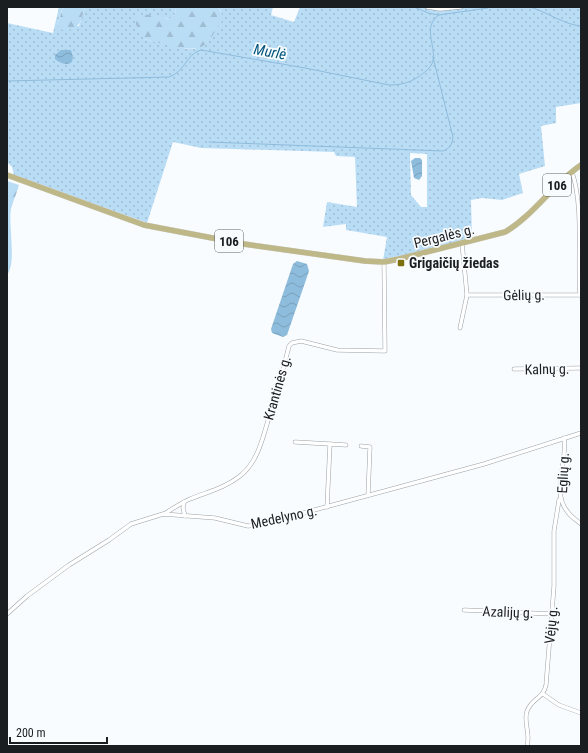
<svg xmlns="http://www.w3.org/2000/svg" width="588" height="753" font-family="'Roboto Condensed',sans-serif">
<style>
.grass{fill:url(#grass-dots);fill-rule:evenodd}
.forest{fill:url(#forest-firs)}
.water{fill:url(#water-waves)}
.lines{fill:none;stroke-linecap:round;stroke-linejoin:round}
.stream{stroke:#8ebcdc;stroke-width:1}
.street-casing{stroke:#9aa1a6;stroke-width:4.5}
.primary-casing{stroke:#d6d6d7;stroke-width:6}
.street{stroke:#fff;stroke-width:3.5}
.primary{stroke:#beb889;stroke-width:5.5}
.poi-dot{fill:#7c700f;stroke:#f9fcfe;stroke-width:1.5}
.labels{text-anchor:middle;stroke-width:3.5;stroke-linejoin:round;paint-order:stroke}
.shield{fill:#f9fcfe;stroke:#5e6163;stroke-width:1}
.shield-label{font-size:13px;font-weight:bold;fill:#1b1e20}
.street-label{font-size:14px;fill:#1b1e20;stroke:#f9fcfe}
.poi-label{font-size:14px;font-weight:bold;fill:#1b1e20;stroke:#f9fcfe;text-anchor:start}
.water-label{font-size:15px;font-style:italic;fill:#00547d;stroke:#f9fcfe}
</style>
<defs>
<pattern id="grass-dots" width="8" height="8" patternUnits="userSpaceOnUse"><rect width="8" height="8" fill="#baddf6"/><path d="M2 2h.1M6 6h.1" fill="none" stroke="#9fbdd3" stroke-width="1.8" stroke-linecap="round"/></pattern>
<pattern id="forest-firs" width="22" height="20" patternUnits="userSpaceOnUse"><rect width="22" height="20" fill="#baddf6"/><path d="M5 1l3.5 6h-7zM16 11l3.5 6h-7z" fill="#9fbdd3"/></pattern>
<pattern id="water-waves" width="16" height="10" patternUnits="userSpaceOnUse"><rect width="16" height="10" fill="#8ebcdc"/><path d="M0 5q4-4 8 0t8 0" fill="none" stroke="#7aa1bc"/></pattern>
</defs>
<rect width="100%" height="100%" fill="#f9fcfe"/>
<path class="grass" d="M59,7h4l-6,19h22l6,-19h91c0,6 -1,9 -7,12l-20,-4 -5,24 43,10h8l26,-38 -4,-4h56l-2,8 23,7 6,-15h281v96l-25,4v16l-15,3 4,40 -26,8 4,19 -21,7 -20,-2 -11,2 1,39 -75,19 -14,2 4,-23 -41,-7v-6l-23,3 4,-25 30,5 -2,-50 -19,-1 -2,-4 -133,-4 -28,-6 -26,81 -133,-48 -2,-8 -5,-5v-139l46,10zM410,153l17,1v53h-6l-10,-12z"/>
<g class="forest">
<path d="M63,7h22c-5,16 -3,20 -21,24l-7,-5z"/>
<path d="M176,7h41c5,5 6,8 5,14 -5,7 -13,22 -19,25 -13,8 -45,-4 -59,-7l-6,-8 -3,-11 2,-4c10,-4 22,1 32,3 6,-3 7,-6 7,-12z"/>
<path d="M7,181l12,4c-2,8 -6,16 -8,24 -3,16 6,54 -4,66z"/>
</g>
<g class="water">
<path d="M61,50h10l2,7 -1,5c-6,4 -12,1 -17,-3v-4z"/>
<polygon points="415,158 420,158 422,160 422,176 419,180 414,178 411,161"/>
<polygon points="297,261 307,264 309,271 287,335 283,337 272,333 271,329 293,264"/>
</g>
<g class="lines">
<g class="stream">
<polyline points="414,7 428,13 438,15"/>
<path d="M530,7c17,5 35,18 51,19"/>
<path d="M7,81l162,-4c16,-5 17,-23 32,-27l104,18 84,17c11,0 20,-2 29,-8 6,-4 13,-9 15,-16 3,-17 -11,-34 6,-46l49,-7"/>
<path d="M209,142l234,9c7,-3 9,-6 10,-14l-20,-80"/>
</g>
<g class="street-casing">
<g id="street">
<polyline points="427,7 440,9 461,7"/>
<path d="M572,172c12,35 5,86 8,123"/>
<polyline points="467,295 581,295"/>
<polyline points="460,328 467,295 462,243"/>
<polyline points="514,369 581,368"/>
<path d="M564,438c4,23 -13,53 3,73 3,5 9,9 14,13"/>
<polyline points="295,442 330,444"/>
<polyline points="361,446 370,447 368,495"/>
<polyline points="184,502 183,508 185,516"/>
<polyline points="327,507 330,444 346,445"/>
<path d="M164,514c8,-5 17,-11 26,-15 17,-7 35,-11 50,-23 18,-14 23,-39 29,-59 8,-24 14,-47 20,-71l3,-3 9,-2 36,9 48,1 -1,-89"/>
<polyline points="464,610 552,614"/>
<polyline points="7,614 27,596 69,565 109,540 131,524 163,514 215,518 248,526 259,525 484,464 581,433"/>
<polyline points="543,694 559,705 581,713"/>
<path d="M527,746c4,-12 -4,-24 0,-35 5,-13 16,-12 19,-26l8,-99v-55l5,-31 2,-2"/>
</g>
</g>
<g class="primary-casing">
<path id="primary" d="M7,175l137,50 100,19 121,17 19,1 15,-3 106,-27c29,-17 48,-48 76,-67"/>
</g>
<use href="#street" class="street"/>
<use href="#primary" class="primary"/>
</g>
<rect class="poi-dot" x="397" y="259" width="8" height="8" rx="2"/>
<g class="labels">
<g class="shield">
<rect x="543" y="174" width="28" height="22" rx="3"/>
<rect x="215" y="230" width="28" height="22" rx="3"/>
</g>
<g class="shield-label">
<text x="557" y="190">106</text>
<text x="229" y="246">106</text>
</g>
<g class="street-label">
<text transform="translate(444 236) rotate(-14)" y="5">Pergalės g.</text>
<text transform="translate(524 295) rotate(-1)" y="5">Gėlių g.</text>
<text transform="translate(547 369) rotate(-1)" y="5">Kalnų g.</text>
<text transform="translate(277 388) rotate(-74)" y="5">Krantinės g.</text>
<text transform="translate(563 473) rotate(-87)" y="5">Eglių g.</text>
<text transform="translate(284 517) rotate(-12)" y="5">Medelyno g.</text>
<text transform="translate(508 612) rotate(2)" y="5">Azalijų g.</text>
<text transform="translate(551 625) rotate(-85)" y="5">Vėjų g.</text>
</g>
<g class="poi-label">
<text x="409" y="268">Grigaičių žiedas</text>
</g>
<g class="water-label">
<text transform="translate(270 52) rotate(10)" y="5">Murlė</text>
</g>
</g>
<rect width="588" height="753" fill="none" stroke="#1b1e20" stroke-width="16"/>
<path d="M10 737v6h97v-6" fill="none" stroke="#1b1e20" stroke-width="2"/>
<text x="16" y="737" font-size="12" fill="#1b1e20" stroke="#f9fcfe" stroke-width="3" paint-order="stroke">200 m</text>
</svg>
